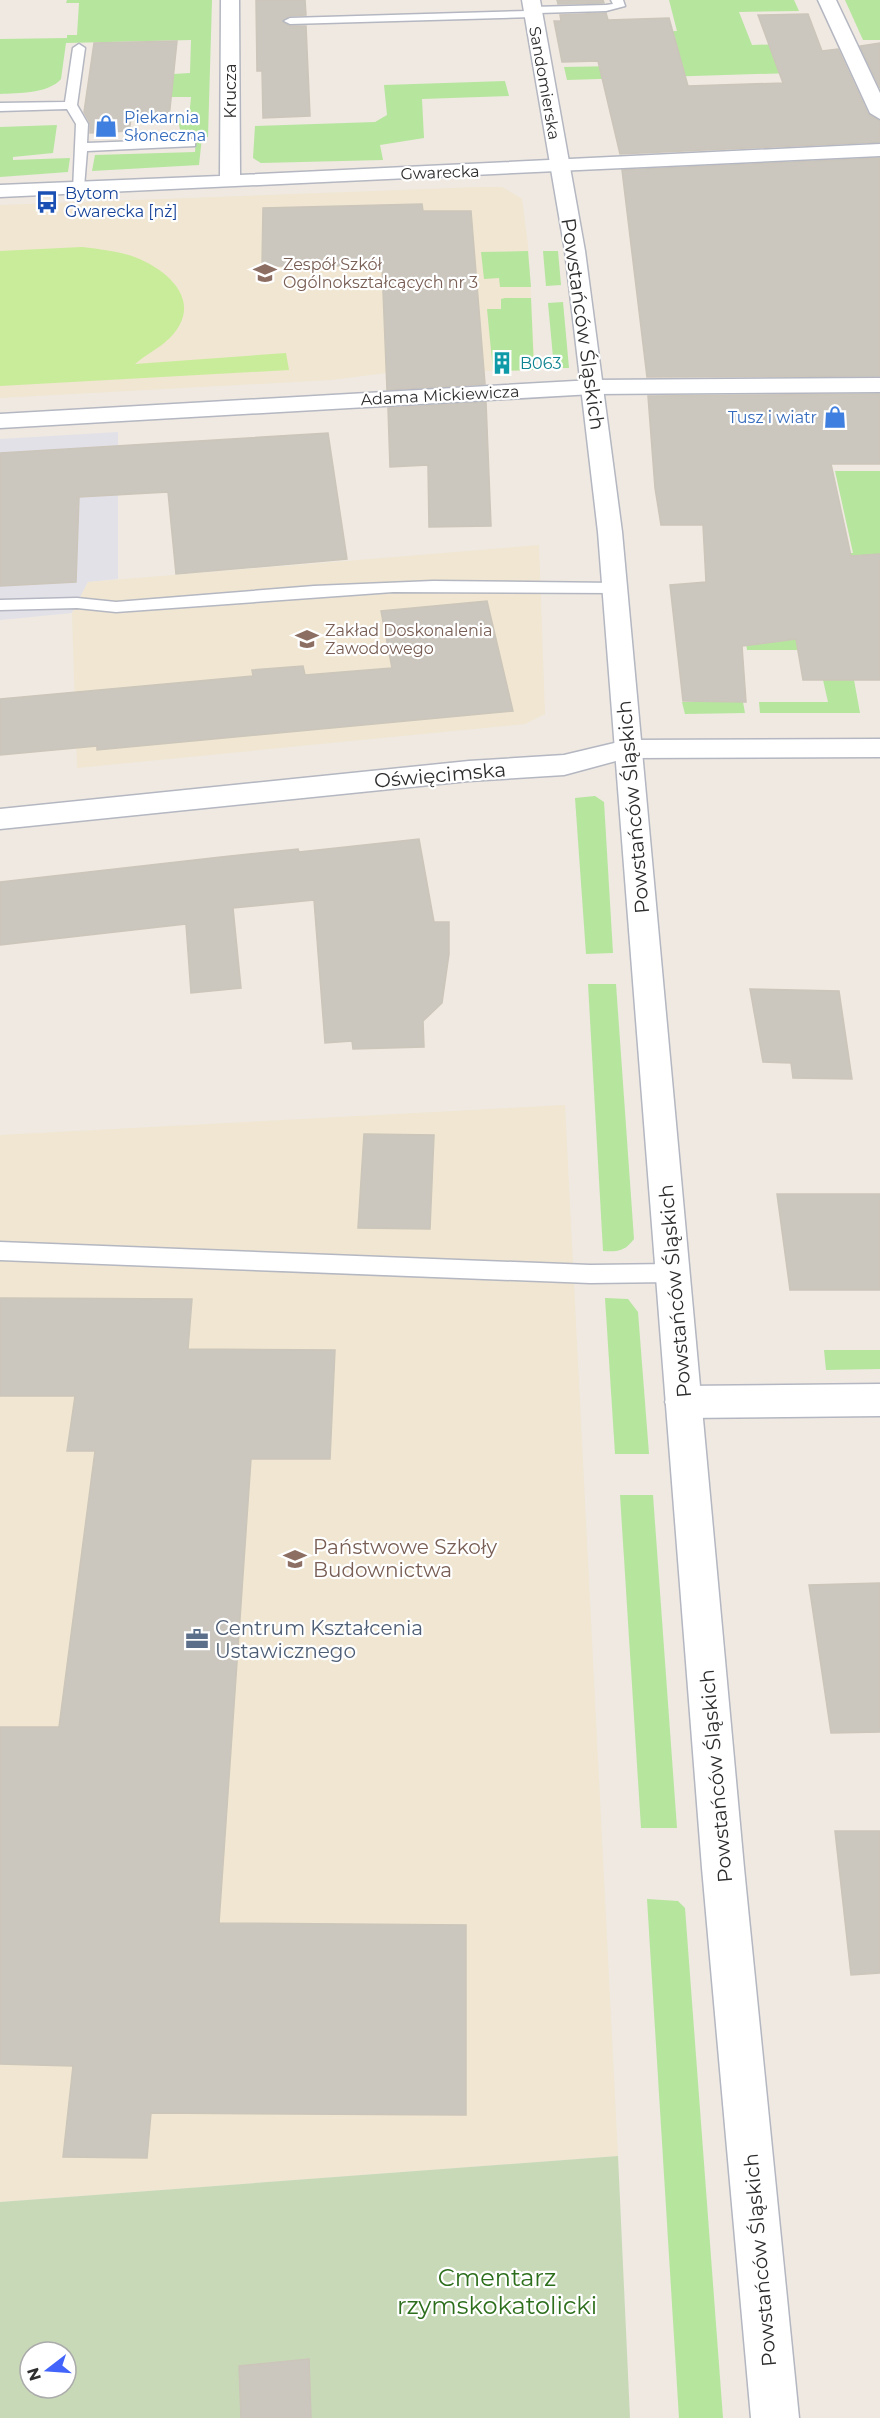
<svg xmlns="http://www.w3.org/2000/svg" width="880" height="2418" font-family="Montserrat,sans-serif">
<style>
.industrial{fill:#e3e1e8}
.education{fill:#f0e6d1}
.green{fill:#b6e59e}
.cemetery{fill:#c8d9b8;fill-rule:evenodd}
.pitch{fill:#c9ec9a}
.building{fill:#cbc7bf;stroke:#cbc5ba;stroke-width:1.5}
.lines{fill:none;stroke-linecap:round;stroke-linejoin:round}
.service-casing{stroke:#b4b7c1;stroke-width:3}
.minor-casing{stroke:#b4b7c1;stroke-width:3}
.tertiary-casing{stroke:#b4b7c1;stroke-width:3}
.service{fill:#fff;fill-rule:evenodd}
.minor{fill:#fff;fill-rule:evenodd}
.tertiary{fill:#fff;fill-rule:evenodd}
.labels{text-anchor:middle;stroke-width:4.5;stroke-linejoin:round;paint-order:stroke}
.far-street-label{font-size:16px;fill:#2e2e2e;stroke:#fff}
.far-shop-label{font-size:16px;fill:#366cbe;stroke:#fff;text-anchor:start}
.far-transit-label{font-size:16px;fill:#164399;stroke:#fff;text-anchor:start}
.far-education-label{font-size:16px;fill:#785e54;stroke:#fff;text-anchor:start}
.far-culture-label{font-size:16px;fill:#0d838f;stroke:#fff;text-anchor:start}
.street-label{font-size:20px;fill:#2e2e2e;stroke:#fff}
.education-label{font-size:20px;fill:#785e54;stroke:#fff;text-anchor:start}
.service-label{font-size:20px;fill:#4e5e75;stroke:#fff;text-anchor:start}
.near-park-label{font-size:24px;fill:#2c6e1b;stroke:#fff}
</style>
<rect width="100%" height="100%" fill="#efe9e1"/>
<polygon class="industrial" points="118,432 118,579 88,582 72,613 0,620 0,439"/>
<g class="education">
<polygon points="479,187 502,187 522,199 528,245 535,370 386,373 331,380 0,398 0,205"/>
<polygon points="539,545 545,714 525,724 77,768 72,613 88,582"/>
<polygon points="565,1105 618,2156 0,2202 0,1135"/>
</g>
<g class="green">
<path d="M67,0h145l-4,137h-6l-3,28 -107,6 3,-16 100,-3 1,-16 -16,-6 -2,-12h11l2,-21h-20l2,-23 17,-1 1,-33 -125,3 -5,36c-13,15 -43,14 -61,15v-55l67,-1v-3h10l2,-32h-13z"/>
<polygon points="669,0 794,0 799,11 739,12 752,45 813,43 824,72 567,80 564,67 618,66 609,33 677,31"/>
<polygon points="845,0 880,0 880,40 863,40"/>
<polygon points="505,81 509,96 422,99 424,138 380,145 383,160 261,163 253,158 255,126 375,122 387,115 384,85"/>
<polygon points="57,125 53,153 13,157 13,160 70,158 68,172 0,177 0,127"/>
<polygon points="528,251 531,287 500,287 499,278 484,279 481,252"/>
<polygon points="543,251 558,251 561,285 546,286"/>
<polygon points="505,298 531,298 534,370 493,371 487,309 501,309 501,299"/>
<polygon points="563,302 569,368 554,368 548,303"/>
<polygon points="835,471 880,471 880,631 808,650 747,650 735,560 747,558 853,553"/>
<polygon points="823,680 854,680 860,713 760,713 759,702 828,702"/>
<polygon points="682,702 743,702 745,713 685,714"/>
<polygon points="595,796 604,802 613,953 586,954 575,798"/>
<path d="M588,984h28l18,255c-9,12 -16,13 -31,12z"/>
<polygon points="605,1298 628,1299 638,1312 649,1454 615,1454"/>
<polygon points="824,1350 880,1350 880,1369 826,1370"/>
<polygon points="620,1495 653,1495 677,1828 641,1828"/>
<polygon points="647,1899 678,1901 685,1908 723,2418 679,2418"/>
</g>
<path class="cemetery" d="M618,2156l12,262h-630v-216zM30,2352h36v36h-36z"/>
<path class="pitch" d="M82,247c17,2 34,4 50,9 28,10 66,37 47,70 -11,19 -29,25 -44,38l151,-11 3,17 -289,16v-135z"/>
<g class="building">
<polygon points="256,0 305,0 306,15 289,16 282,22 290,26 306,26 310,116 263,118 262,71 257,71"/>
<polygon points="557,0 603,0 604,3 558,4"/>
<polygon points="606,13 608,20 669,18 688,86 783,83 758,15 808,14 822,51 838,49 868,114 880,121 880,142 620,154 598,61 562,62 554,21 561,21 560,15"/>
<polygon points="177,41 169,118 131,119 129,131 90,133 90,123 84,112 94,43"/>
<polygon points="880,43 880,88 860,46"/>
<polygon points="880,158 880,376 647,377 622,170"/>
<polygon points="422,204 423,211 471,211 485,384 387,390 382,266 262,266 263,208"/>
<polygon points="880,394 880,464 831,464 851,556 880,554 880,680 803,680 796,639 742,646 746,702 683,701 670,585 706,582 703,525 661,525 655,488 648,396"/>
<polygon points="486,402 491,526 429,527 428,465 390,467 388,408"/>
<polygon points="328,433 347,559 176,574 168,492 79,497 76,582 0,586 0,453"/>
<polygon points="487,601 513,711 97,750 97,746 0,755 0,699 253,676 252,670 303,666 305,675 392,668 381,611"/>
<polygon points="419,839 434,922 449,922 449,954 442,1003 423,1021 424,1047 353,1049 352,1041 325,1043 314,900 233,908 241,988 191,993 186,924 0,945 0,882 221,857 298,849 299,852"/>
<polygon points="750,989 839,991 852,1079 793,1078 791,1063 763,1062"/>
<polygon points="364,1134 434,1135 430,1229 358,1228"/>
<polygon points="777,1194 880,1194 880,1290 790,1290"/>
<polygon points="0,1298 192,1299 188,1349 335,1350 330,1459 251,1459 219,1923 466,1925 466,2115 151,2113 147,2158 63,2157 73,2066 0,2064 0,1727 59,1727 95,1451 67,1451 75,1396 0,1396"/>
<polygon points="880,1583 880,1732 831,1733 809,1585"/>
<polygon points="835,1831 880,1831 880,1973 851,1975"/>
<polygon points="309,2359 311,2418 241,2418 239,2366"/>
</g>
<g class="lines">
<g class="service-casing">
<g id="service">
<polygon points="611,0 623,0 625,6 606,11 538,13 533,17 290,24 284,21 290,18 528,11 533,7 606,5 613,4"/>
<polygon points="79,44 85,48 77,105 88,124 87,143 191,139 195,140 195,146 87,151 84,187 83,190 73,190 76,124 67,109 0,111 0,103 65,102 73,48"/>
<polygon points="433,581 615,583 623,588 615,593 393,592 116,612 77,608 0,610 0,600 77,598 116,602 314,586"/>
<polygon points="0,1242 590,1265 673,1264 681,1266 684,1273 681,1280 673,1282 590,1283 0,1260"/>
</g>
</g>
<g class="minor-casing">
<g id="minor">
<polygon points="221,0 239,0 240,175 880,144 880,156 0,197 0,185 220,176"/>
<polygon points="818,0 836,0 880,93 880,119 870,113"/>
<polygon points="880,378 880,392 593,394 0,428 0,414 593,380"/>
<polygon points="880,739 880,757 627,758 564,775 469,781 0,829 0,809 469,761 564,755 627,740"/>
<polygon points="880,1384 880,1416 683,1418 670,1413 665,1402 670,1391 683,1386"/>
</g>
</g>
<g class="tertiary-casing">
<polygon id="tertiary" points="522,0 540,0 585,251 622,532 744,1868 799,2418 751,2418 702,1868 598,532 565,251"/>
</g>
<use href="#service" class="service"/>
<use href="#minor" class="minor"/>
<use href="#tertiary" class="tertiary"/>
</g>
<defs>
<g id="shop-bare" transform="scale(1.8)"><path d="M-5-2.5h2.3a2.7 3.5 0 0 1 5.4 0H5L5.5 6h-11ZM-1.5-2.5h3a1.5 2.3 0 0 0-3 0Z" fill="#3f7fe0" stroke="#fff" stroke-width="2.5" paint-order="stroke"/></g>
<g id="bus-bare" transform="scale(1.8)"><path d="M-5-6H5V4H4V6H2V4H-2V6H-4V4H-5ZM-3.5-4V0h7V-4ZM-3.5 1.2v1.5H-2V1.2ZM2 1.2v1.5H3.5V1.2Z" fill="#1a4fb4" stroke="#fff" stroke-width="2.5" paint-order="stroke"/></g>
<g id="school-bare" transform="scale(1.8)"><path d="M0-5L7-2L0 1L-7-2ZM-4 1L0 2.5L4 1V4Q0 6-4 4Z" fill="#8d6e63" stroke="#fff" stroke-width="2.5" paint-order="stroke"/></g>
<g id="building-bare" transform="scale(1.8)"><path d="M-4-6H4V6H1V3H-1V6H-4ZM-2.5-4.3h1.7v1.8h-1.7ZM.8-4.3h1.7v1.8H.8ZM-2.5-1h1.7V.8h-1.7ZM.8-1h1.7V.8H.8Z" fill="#0f9aa8" stroke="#fff" stroke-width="2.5" paint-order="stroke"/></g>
<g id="office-bare" transform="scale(1.8)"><path d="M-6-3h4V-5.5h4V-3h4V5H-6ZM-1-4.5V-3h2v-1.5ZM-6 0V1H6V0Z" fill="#5c6f8a" stroke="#fff" stroke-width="2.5" paint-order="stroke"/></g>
</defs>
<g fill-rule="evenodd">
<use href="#shop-bare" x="106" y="126"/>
<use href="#bus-bare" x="47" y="202"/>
<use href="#school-bare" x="265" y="273"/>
<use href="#building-bare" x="502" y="363"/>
<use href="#shop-bare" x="835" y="417"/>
<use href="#school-bare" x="307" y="639"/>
<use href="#school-bare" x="295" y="1559"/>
<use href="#office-bare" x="197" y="1639"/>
</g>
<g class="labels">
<g class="far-street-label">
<text transform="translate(545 83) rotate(80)" y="6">Sandomierska</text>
<text transform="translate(230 91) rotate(-90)" y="6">Krucza</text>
<text transform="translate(440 172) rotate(-2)" y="6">Gwarecka</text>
<text transform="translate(440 395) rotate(-3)" y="6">Adama Mickiewicza</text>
</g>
<g class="far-shop-label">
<text x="124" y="123">Piekarnia<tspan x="124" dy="18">Słoneczna</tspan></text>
<text x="817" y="423" text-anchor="end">Tusz i wiatr</text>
</g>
<g class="far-transit-label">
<text x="65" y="199">Bytom<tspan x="65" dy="18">Gwarecka [nż]</tspan></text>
</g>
<g class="far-education-label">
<text x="283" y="270">Zespół Szkół<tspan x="283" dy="18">Ogólnokształcących nr 3</tspan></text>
<text x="325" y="636">Zakład Doskonalenia<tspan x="325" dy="18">Zawodowego</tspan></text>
</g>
<g class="far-culture-label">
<text x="520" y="369">B063</text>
</g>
<g class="street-label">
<text transform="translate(583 324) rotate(82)" y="7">Powstańców Śląskich</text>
<text transform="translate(440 775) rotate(-5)" y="7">Oświęcimska</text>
<text transform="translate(633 807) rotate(-95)" y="7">Powstańców Śląskich</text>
<text transform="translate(675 1291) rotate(-95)" y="7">Powstańców Śląskich</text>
<text transform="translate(716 1776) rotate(-95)" y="7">Powstańców Śląskich</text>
<text transform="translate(760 2260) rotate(-95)" y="7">Powstańców Śląskich</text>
</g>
<g class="education-label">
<text x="313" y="1554">Państwowe Szkoły<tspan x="313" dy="23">Budownictwa</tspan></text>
</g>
<g class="service-label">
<text x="215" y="1635">Centrum Kształcenia<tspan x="215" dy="23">Ustawicznego</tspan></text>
</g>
<g class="near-park-label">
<text x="497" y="2286">Cmentarz<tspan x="497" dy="28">rzymskokatolicki</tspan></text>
</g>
</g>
<g transform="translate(48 2370) rotate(253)"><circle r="28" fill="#ffffff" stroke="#ababab" stroke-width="1.5"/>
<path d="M0-4.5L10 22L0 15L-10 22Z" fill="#4264fb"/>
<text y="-9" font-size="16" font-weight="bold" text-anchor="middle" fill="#2e2e2e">N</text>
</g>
</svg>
